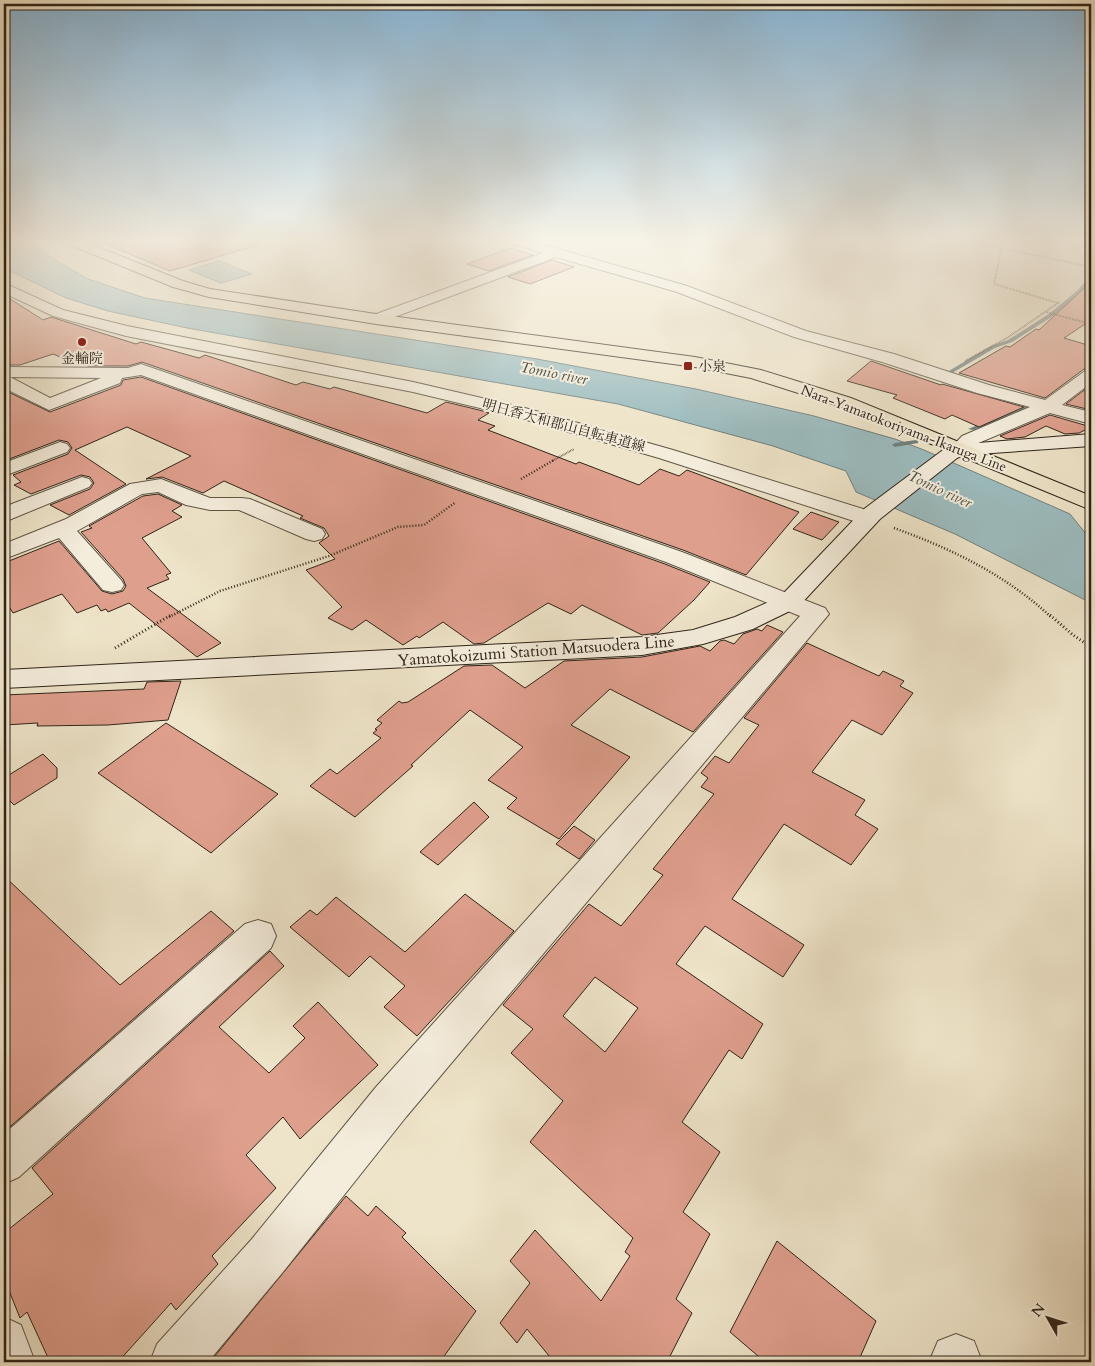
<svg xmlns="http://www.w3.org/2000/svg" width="1095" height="1366" font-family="Cardo,'Noto Serif JP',serif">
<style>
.water{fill:#9cbcbf;stroke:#70807d}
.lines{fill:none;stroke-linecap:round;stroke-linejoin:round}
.stream{fill:#70807d;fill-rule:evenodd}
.building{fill:#df9f8d;stroke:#2f2519;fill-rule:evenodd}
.minor-casing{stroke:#5f5545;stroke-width:2}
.secondary-casing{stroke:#2f2519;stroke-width:2}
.primary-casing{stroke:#2f2519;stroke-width:2}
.path-far2{stroke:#2f2519;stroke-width:2;stroke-dasharray:0.5 1;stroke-linecap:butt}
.path-far1{stroke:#2f2519;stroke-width:2.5;stroke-dasharray:1 2;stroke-linecap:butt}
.path{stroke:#2f2519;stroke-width:3;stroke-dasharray:1 2.5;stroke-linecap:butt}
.minor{fill:#f4eddc;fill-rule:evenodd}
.secondary{fill:#f4eddc;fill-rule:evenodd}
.primary{fill:#eee4c9;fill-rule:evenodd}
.poi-dot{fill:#8f2418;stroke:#f4eddc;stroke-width:2}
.labels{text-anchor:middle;stroke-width:4;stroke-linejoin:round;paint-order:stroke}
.far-poi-label{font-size:14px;fill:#2f2519;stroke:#f4eddc}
.far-street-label{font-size:14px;fill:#2f2519;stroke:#f4eddc}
.far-water-label{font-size:15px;font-style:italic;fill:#50524b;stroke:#f4eddc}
.street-label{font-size:16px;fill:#2f2519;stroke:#f4eddc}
</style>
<rect width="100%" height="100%" fill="#eee4c9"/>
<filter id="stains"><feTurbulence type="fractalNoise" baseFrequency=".004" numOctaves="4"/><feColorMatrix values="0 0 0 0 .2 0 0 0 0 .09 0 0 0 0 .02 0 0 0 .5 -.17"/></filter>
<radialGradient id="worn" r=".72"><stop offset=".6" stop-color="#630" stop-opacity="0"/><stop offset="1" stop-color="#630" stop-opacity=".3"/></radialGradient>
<g class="water">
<polygon points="4,239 29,239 55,260 88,279 145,298 537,359 696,389 814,416 895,439 924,450 1070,514 1091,540 1091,603 955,534 856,492 846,471 773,446 618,404 187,328 108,311 66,298 12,272 4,264"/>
<polygon points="219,261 252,274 221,283 189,270"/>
</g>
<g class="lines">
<g class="stream">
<polygon points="1089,277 1091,277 1091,281 1082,292 1053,316 1012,342 995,348 947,376 942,375 991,346 1008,340 1049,314 1078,290"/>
<polygon points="1028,405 1039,406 1042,408 1039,410 1029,409 973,430 968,429"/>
<polygon points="916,440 918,441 918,443 895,447 892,445 895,443"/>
</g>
</g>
<g class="building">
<polygon points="94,239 257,239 258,245 170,271"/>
<polygon points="511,248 533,255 489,271 467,264"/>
<polygon points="552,260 574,267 530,284 508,277"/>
<polygon points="1091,282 1091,320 1064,338 1091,346 1091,368 1084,369 1045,398 959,373 1006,346 1010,347 1036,329 1039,330"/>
<polygon points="4,295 43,320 51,317 136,344 141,342 199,358 205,355 296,385 303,382 330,389 334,387 427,413 446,402 483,411 489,413 478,420 495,426 488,430 576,464 579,462 639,485 660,469 679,476 687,470 799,512 746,575 683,550 142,362 128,366 88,366 66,355 60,357 53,354 20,365 4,365"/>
<polygon points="871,361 941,385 942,384 1024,407 979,427 952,415 945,419 893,398 897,395 847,381"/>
<polygon points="141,377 665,564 710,582 694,600 658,633 642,635 582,605 571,614 548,603 484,643 474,644 443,622 419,638 417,636 403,645 366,620 352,630 328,618 342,607 306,570 335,559 319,543 329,536 324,528 300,518 303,516 224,481 203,493 162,477 146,479 191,456 127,427 75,450 126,484 69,515 50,505 90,489 94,483 90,477 81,475 31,494 14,485 21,482 13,475 68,454 72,448 68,442 59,440 4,461 4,390 50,412 121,385 123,380"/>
<polygon points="1091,385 1091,410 1066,404"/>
<polygon points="1050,415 1091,427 1079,433 1065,434 1046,426 1025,437 1007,439 1000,436"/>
<polygon points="158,494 182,505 172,511 182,517 142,538 171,573 166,575 169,579 147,588 221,643 197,657 129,603 108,612 106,609 101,611 97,605 77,613 62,594 13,613 4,599 4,563 59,541 102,591 112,594 123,591 126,586 123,579 81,532 92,528 89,526 143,496"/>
<polygon points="811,512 839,522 822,540 793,529"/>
<polygon points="767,625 783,632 693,732 610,689 571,725 630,757 559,839 507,808 517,798 488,780 523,747 470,710 411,765 413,766 355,817 310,786 330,769 337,774 381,738 373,733 377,730 375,729 382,723 377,720 399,701 402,703 408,702 464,666 492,665 525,688 564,661 642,657 700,646 710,651 720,641 724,640 734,644 743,634 757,629 762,631"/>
<path d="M807,643l72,33 4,-5 21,10 -4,5 13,7 -31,42 -30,-15 -40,52 53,28 -10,15 23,14 -27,36 -67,-41 -52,75 72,46 -21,32 -78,-51 -29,38 87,60 -21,35 -13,-9 -47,72 38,30 -37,60 27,22 -34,65 16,14 -25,49h-113l-27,-33 -10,14 -17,-20 30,-40 -20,-22 25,-31 66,71 29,-45 -5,-4 8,-14 -103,-96 33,-41 -52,-48 22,-24 -30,-24 86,-101 32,22 42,-51 -10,-6 61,-75 -13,-7 7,-9 -7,-5 14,-17 14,7 30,-38 -15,-7zM595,977l43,31 -33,44 -42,-36z"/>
<polygon points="181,681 168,720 108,725 37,726 38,723 4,725 4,695 144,689 147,682"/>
<polygon points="166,723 278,794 211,853 98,773"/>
<polygon points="43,754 57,768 57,778 14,805 4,795 4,778"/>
<polygon points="474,802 489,817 438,865 420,852"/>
<polygon points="574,826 595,840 579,859 556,844"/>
<polygon points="4,876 120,985 211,911 234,931 4,1132"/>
<polygon points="465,894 514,931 417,1036 384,1007 405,986 370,956 349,977 290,927 310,910 317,915 336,897 405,952"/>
<polygon points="270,951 284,966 219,1027 269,1073 305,1038 293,1026 318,1002 378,1065 300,1139 283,1117 246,1155 276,1188 212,1256 218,1264 176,1310 171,1303 118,1362 50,1362 27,1312 20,1318 4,1278 4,1233 53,1194 32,1168"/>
<polygon points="346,1196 368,1216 376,1206 406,1233 402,1237 476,1311 440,1362 210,1362"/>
<polygon points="777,1241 876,1321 858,1362 765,1362 730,1332"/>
</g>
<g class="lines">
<g class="minor-casing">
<g id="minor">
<path d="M504,239h20l163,47 119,45 88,23 95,31 56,15 40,-29 6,-1v13l-29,22 29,7v12l-41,-11 -74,31c-8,8 -12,12 -23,9l-3,-4 12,-13 68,-29 -53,-14 -95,-31 -88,-25 -117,-45 -121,-35 -175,65h-10l-3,-3 3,-3 172,-63 -37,-11z"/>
<polygon points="4,283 63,310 127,326 413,382 525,408 673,450 876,513 879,518 876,523 868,525 860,523 659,458 513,416 413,392 126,336 53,316 4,293"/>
<path d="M141,364l541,188 143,56 4,6 -423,503 -123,155 -75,90h-58l7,-18 94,-104 125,-153 424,-471 -134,-54 -525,-187 -19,3 -2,5 -71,27 -45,-22v-21l124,1zM10,377l91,1 -51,20z"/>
<polygon points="60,442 67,444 70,448 67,452 4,476 4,463"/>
<polygon points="82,477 89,479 92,483 89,487 4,522 4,507"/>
<polygon points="161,479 210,498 242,498 250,499 322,529 325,534 322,539 314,541 306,539 239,510 210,510 186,505 158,492 142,494 77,531 121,580 124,585 121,590 112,592 103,590 59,538 4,559 4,544 66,519 130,484"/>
<polygon points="258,920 271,924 276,936 271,948 19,1177 4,1184 4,1134 245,924"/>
<polygon points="4,1317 21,1325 35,1362 4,1362"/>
<polygon points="956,1334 974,1341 981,1359 980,1362 929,1362 938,1341"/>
</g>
</g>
<g class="secondary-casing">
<polygon id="secondary" points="1091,434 1091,446 964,455 957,458 880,519 798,607 753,629 703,644 642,655 4,688 4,670 642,637 693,630 735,617 780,597 864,509 943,450 953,445"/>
</g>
<g class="primary-casing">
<polygon id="primary" points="61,239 78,239 183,281 210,289 376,314 695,357 761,370 851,398 1091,496 1091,510 839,406 751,378 695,367 376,324 209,297 173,287 63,242"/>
</g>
<g class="path-far2">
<polyline points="957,239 1091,267"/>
<polyline points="1046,312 1091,324"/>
<polyline points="965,361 1007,338 1058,303 994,284 1002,247"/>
<polyline points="552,461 574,449"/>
</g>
<g class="path-far1">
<polyline points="521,479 554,460"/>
<path d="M894,528c58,21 112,47 157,89"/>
<polyline points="169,617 220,591 329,556 398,527 424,525 456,502"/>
</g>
<g class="path">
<polyline points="1050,615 1073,635 1091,647"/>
<polyline points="115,648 171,615"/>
</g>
<use href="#minor" class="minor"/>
<use href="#secondary" class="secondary"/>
<use href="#primary" class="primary"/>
</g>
<linearGradient id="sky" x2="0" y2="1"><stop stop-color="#89b7d8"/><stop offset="0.56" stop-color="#f7f3e7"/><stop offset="1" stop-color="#f7f3e7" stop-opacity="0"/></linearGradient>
<rect width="1095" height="430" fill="url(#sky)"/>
<g class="poi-dot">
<circle cx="82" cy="342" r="5"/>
<rect x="683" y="361" width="10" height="10" rx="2.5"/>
</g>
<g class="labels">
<g class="far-poi-label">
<text x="82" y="363">金輪院</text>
<text x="698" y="371" text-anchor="start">小泉</text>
</g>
<g class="far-street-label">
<text transform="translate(564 425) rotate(15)" y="5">明日香大和郡山自転車道線</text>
<text transform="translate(904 428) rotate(21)" y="5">Nara-Yamatokoriyama-Ikaruga Line</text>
</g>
<g class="far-water-label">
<text transform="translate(554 373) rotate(11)" y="5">Tomio river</text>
<text transform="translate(940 489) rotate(25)" y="5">Tomio river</text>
</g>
<g class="street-label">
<text transform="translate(536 650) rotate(-4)" y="6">Yamatokoizumi Station Matsuodera Line</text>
</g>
</g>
<rect width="1095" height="1366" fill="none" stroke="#eee4c9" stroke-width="20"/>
<rect x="5" y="5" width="1085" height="1356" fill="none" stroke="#2f2519" stroke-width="2.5"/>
<rect x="10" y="10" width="1075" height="1346" fill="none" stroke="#2f2519"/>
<g transform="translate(1048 1318) rotate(309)" stroke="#f4eddc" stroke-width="4" paint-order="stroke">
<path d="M0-4L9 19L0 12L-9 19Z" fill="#2f2519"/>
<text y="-8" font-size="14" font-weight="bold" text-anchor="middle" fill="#2f2519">N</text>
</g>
<rect width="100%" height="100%" filter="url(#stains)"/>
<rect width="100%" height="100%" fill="url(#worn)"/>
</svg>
